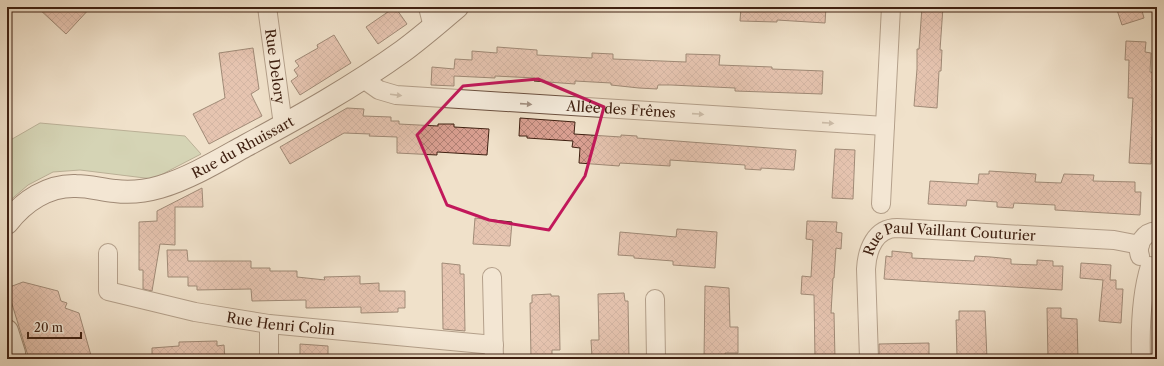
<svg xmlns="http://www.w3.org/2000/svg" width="1164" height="366" font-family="'Libre Caslon Text',serif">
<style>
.grass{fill:#b3c49c;stroke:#797256}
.building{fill:url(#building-cross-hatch);stroke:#3f2011}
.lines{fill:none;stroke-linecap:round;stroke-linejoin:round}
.street-casing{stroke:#6b503f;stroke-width:20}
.secondary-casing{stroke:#3f2011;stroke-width:24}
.street{stroke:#f5ecdd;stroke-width:18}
.secondary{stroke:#f5ecdd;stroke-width:22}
.oneway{fill:#a39081}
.marked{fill:none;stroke:#c2185b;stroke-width:3;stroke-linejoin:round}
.labels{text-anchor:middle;stroke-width:3;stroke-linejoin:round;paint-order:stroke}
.street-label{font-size:14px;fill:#3f2011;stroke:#f5ecdd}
</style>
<defs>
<pattern id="building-cross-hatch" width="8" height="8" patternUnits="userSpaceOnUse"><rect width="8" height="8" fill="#d99f91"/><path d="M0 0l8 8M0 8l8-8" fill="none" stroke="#b18175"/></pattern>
</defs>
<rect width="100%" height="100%" fill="#f0e1ca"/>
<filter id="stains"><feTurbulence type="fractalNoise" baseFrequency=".005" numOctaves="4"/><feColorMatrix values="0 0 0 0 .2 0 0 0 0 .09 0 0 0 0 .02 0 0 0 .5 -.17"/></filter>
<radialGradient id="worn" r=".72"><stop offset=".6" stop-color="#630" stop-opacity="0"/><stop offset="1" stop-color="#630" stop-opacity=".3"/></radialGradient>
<polygon class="grass" points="40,123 185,136 201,154 153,179 80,170 53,172 28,185 7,203 7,142"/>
<g class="building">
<polygon points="37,7 91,7 66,34"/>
<polygon points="395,7 407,24 378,44 366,27"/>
<polygon points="741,7 826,7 825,23 777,20 777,22 740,21"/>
<polygon points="922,7 943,7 940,50 942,50 941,71 939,71 937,108 914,106 917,69 917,49 919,49"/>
<polygon points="1116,7 1141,7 1144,18 1122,25"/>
<polygon points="334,35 351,63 300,95 291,81 298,76 294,70 299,66 295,61 318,48 317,45"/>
<polygon points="1126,41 1146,42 1145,52 1151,53 1150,72 1157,73 1157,137 1152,137 1151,164 1129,163 1133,98 1128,98 1129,60 1125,60"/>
<polygon points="497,47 537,50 537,55 592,58 592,53 613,54 613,59 686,62 686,54 720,55 719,65 772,67 772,69 823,71 822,94 735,91 735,88 671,85 658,85 657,89 639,88 611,85 611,83 575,81 575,84 534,81 535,78 495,76 495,78 454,76 454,86 431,85 432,67 454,69 455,59 472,60 472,51 497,53"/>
<polygon points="253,48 259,89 251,94 262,116 209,144 193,114 225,98 219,53"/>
<polygon points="347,108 364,109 363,116 391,117 391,121 399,121 399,124 438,126 438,124 454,124 454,127 489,129 487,155 437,152 437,155 397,153 397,137 369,136 370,134 344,133 290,164 280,147"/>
<polygon points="520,118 575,122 574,134 621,137 621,135 637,136 637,138 796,150 794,170 761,168 761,170 745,169 745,165 670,160 670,166 620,163 619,166 579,163 580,148 572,147 573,141 527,138 527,136 519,136"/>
<polygon points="835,149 855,150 853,199 832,198"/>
<polygon points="989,171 1036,174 1035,182 1061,183 1064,174 1094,175 1093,181 1135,182 1135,192 1141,192 1140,215 1055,210 1055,205 1014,203 1013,208 997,207 997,202 967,200 966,206 928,204 930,181 978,184 979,174 989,174"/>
<polygon points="202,188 203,207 175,207 175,245 160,244 152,291 143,289 143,270 139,270 139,222 157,221 157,211"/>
<polygon points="475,218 512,222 510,246 473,244"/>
<polygon points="807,221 837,222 836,232 842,233 841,249 836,248 834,278 833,278 831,313 834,313 835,359 815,359 814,295 801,294 802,276 811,277 813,240 806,239"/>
<polygon points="677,229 717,232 715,268 673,265 673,261 634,258 634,256 618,255 620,232 676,237"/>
<polygon points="167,250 187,250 188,261 251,261 251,268 270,268 270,271 297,271 297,277 325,280 324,277 360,276 360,284 379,283 379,291 405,291 405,308 398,308 398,312 361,313 361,307 306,308 306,300 252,301 251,289 197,290 197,286 188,286 188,277 168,277"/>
<polygon points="892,251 912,253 912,258 974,261 975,256 991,257 1011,259 1011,264 1037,265 1037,260 1053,261 1053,266 1063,266 1062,290 884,279 886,256 892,257"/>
<polygon points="442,263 460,265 460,274 464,274 465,331 443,329"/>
<polygon points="1081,263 1111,265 1110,280 1116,280 1116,289 1123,289 1121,323 1099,321 1103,280 1080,278"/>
<polygon points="23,282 58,291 61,301 67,303 65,308 79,313 92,359 29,359 7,288"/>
<polygon points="705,286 729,288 730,327 738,327 738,353 725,353 726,359 704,359"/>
<polygon points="624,293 625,301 628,301 629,359 607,359 607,357 592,358 591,340 599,340 598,294"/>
<polygon points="551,294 551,296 559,296 560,350 552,350 552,357 531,358 530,303 532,303 532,295"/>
<polygon points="1047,308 1061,308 1061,318 1077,319 1078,359 1048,359"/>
<polygon points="959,311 985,311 987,359 959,359 959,356 957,356 956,320 959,320"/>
<polygon points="217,341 217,346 224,345 225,359 152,359 152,348 179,346 179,342"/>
<polygon points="929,343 929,359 879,359 879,344"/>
<polygon points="300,344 328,346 328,359 300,359"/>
</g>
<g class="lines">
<g class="street-casing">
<g id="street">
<path id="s1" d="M267,7l16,118"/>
<polyline points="428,7 433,27"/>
<path id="s2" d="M362,78l17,12 17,5 489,31"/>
<polyline points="881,204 891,7"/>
<path id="s3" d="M108,253v38l87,21 74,12 225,21"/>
<path d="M1140,256c-4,-12 4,-24 17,-25"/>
<polyline points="492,277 494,359"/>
<polyline points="655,299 656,359"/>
<polyline points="269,324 269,359"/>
<path id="s4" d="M869,359l-3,-90c1,-19 9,-41 31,-41l217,12 26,5"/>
<path d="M1141,359c-1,-30 0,-64 9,-93"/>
</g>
</g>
<g class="secondary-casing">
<g id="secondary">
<path id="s5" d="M7,223c17,-22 41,-38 69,-37 14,0 26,4 39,5 15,2 31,0 45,-4 30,-9 58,-26 85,-41 54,-29 108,-59 158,-95 19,-14 36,-29 54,-44"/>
<polyline points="7,331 14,353"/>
</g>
</g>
<use href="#street" class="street"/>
<use href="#secondary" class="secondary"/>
</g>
<defs><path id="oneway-solid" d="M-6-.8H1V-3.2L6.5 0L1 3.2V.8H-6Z"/></defs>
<g class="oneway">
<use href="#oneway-solid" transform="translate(396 95) rotate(7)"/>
<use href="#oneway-solid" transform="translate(526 104) rotate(4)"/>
<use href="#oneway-solid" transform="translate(698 114) rotate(4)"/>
<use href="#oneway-solid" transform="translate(828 123) rotate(4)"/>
</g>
<path d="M0 0H1164V366H0ZM538,79l66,28 -19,69 -36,54 -60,-10 -42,-15 -30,-70 46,-49z" fill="#f0e1ca" fill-opacity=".55" fill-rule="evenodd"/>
<path class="marked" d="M538,79l66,28 -19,69 -36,54 -60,-10 -42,-15 -30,-70 46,-49z"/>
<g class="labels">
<g class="street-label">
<text dy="5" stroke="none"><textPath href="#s1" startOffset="60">Rue Delory</textPath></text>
<text dy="5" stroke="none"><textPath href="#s2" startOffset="264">Allée des Frênes</textPath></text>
<text dy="5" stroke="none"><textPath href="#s5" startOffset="258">Rue du Rhuissart</textPath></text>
<text dy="5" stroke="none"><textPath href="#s4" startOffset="195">Rue Paul Vaillant Couturier</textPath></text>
<text dy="5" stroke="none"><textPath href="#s3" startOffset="214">Rue Henri Colin</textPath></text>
</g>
</g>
<rect width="1164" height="366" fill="none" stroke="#f0e1ca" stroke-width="24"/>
<rect x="8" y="8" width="1148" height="350" fill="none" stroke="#3f2011" stroke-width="2"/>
<rect x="12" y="12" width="1140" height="342" fill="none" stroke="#3f2011"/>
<path d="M28 332v6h53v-6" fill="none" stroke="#3f2011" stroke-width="2"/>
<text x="34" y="332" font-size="12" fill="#3f2011" stroke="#f5ecdd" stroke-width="3" paint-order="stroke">20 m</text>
<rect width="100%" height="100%" filter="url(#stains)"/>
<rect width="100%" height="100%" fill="url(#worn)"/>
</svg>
